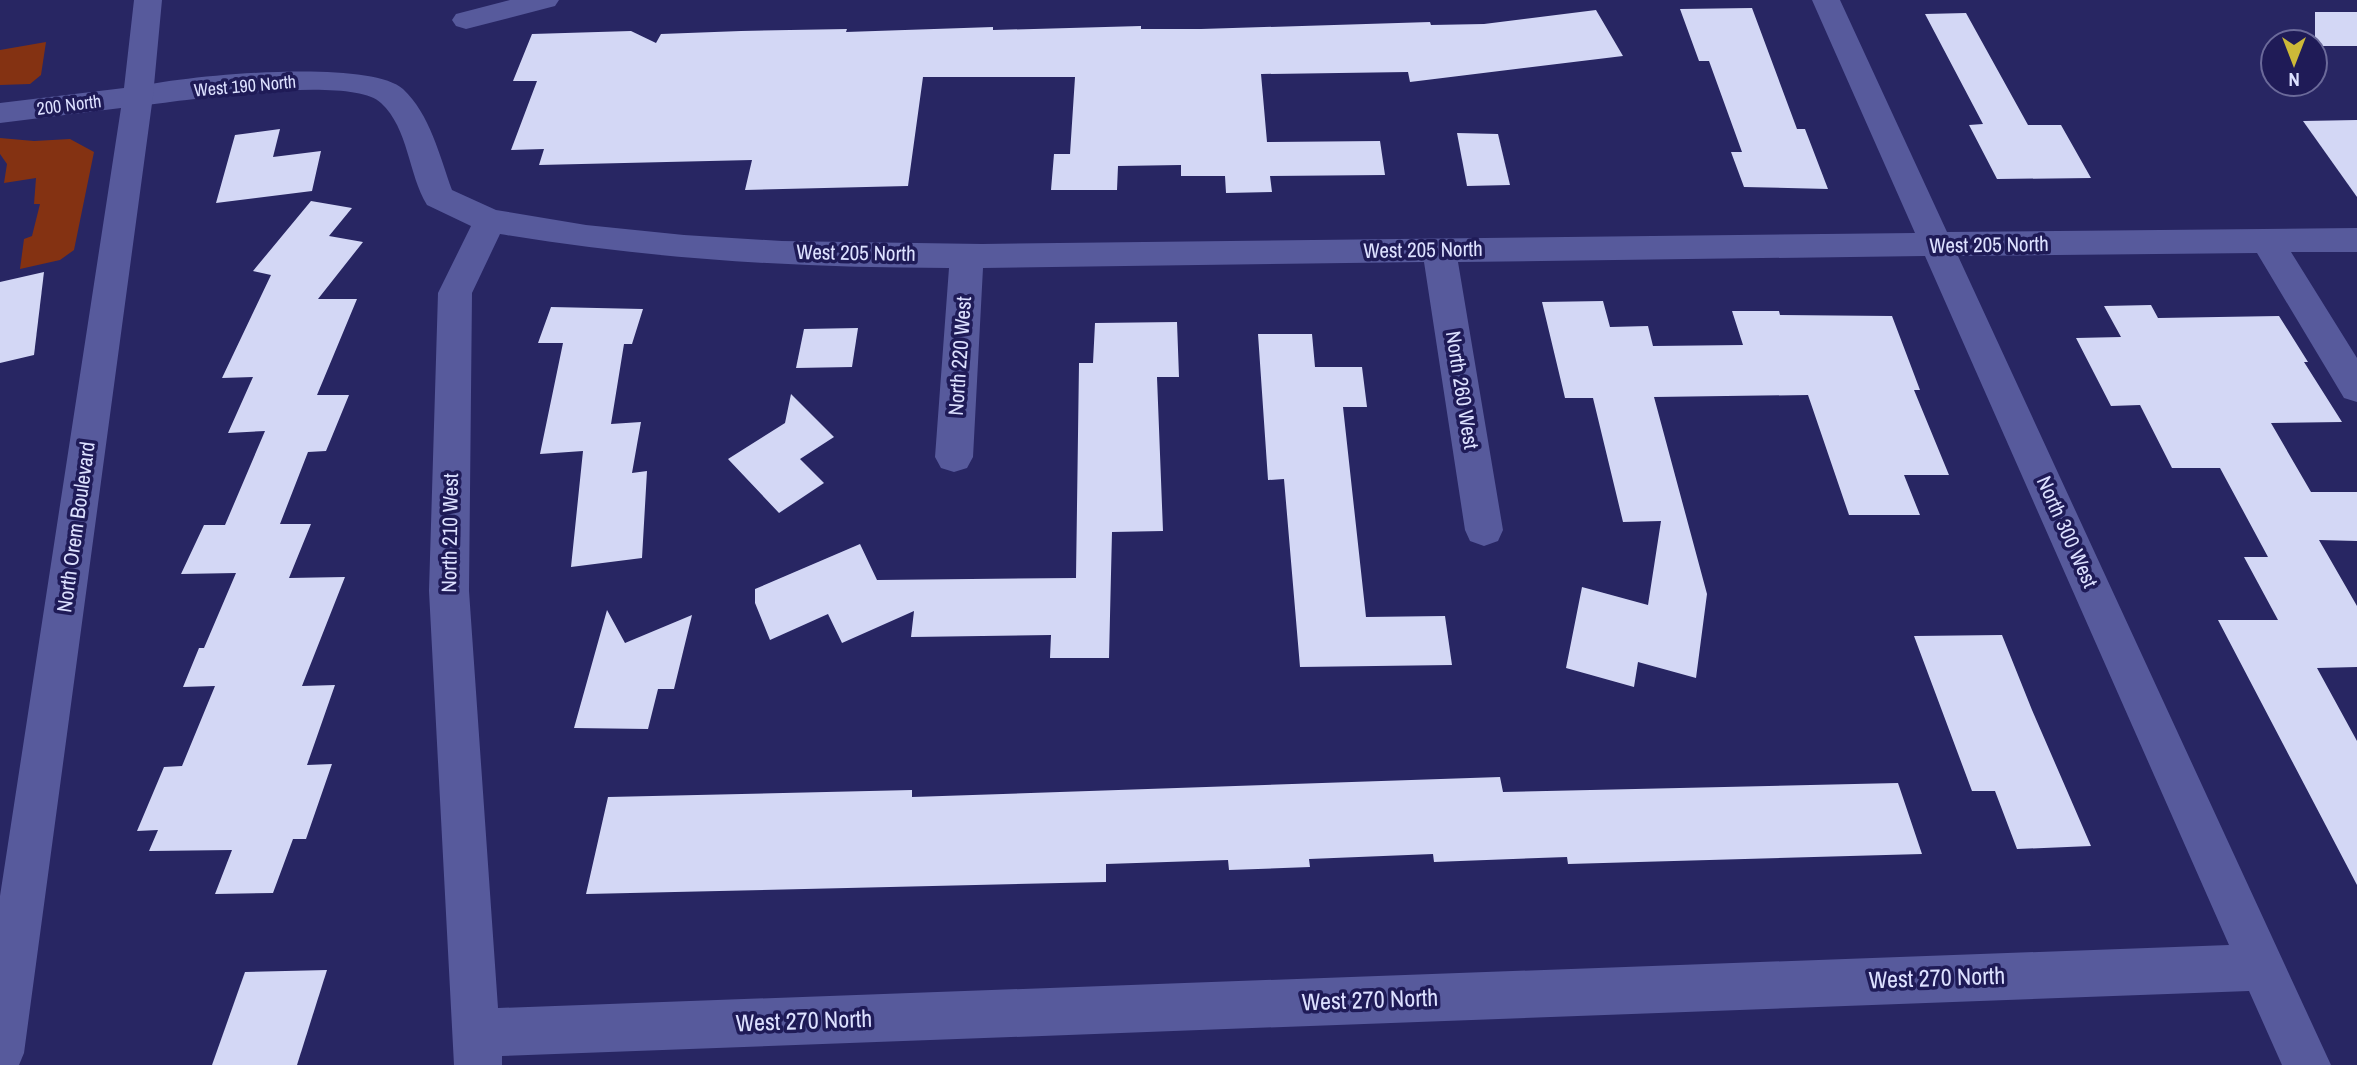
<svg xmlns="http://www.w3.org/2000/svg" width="2357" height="1065" font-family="'Archivo Narrow',sans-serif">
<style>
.green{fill:#843212}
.building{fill:#d3d7f5}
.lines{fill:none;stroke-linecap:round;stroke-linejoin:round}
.minor{fill:#575a9c;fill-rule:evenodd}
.tertiary{fill:#575a9c;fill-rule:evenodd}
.labels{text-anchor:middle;stroke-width:7;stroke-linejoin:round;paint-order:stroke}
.far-street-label{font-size:18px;fill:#dde1ff;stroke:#1f1b57}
.street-label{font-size:21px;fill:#dde1ff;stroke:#1f1b57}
.near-street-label{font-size:24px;fill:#dde1ff;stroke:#1f1b57}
</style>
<rect width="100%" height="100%" fill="#282663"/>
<g class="green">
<polygon points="46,42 41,75 30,84 0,85 0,50"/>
<polygon points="0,138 34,141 70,139 94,152 74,250 60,260 20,269 24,239 32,236 40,204 34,204 36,178 4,183 7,164 0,154"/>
</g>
<g class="building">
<polygon points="1752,8 1797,129 1805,129 1828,189 1744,187 1731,152 1742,152 1709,61 1699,61 1680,9"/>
<polygon points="1596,10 1623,56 1410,82 1408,72 1261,74 1267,142 1380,141 1385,175 1270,176 1272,192 1226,193 1225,176 1181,176 1181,165 1118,166 1117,190 1051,190 1054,154 1070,154 1075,77 923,77 908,186 745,190 752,160 539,165 544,149 511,150 537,81 513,81 532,34 631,31 656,43 661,34 741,31 847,29 846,32 993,27 993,30 1141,26 1141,29 1201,29 1430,22 1431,25 1484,24"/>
<rect x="2315" y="12" width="42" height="34"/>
<polygon points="1966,13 2028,125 2061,125 2091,178 1997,179 1969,125 1983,124 1925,14"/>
<polygon points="2357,120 2357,197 2303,121"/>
<polygon points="280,129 273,157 321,151 312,191 216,203 235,135"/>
<polygon points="1457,133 1498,134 1510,185 1467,186"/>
<polygon points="311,201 352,208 329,236 363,242 318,299 357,299 317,395 349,395 326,451 308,452 280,524 311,524 289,578 345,577 302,686 335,685 307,765 332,764 306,839 293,839 273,893 215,894 232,850 149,851 158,830 137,831 164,767 182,766 215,686 183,687 199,648 204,648 236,573 181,574 204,525 225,525 265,431 228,433 253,377 222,378 271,275 253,271"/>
<polygon points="44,272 34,355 0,363 0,282"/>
<polygon points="1603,301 1610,327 1648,326 1653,346 1743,345 1732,311 1779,311 1780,315 1892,316 1920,390 1914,390 1949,475 1904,475 1920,515 1849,515 1808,395 1654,397 1707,594 1696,678 1638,662 1634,687 1566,668 1582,587 1648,605 1661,521 1623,522 1593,398 1565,398 1542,302"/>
<polygon points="2151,305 2158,318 2279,316 2308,362 2304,362 2342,422 2271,423 2311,492 2357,492 2357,541 2319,540 2357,606 2357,667 2317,668 2357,741 2357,885 2218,620 2278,620 2244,557 2268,557 2220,468 2172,468 2140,405 2111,406 2076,338 2121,337 2104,306"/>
<polygon points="551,307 643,309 632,344 624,344 611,424 641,422 632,473 647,471 642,558 571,567 583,451 540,454 563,343 538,343"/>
<polygon points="1177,322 1179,377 1157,377 1163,531 1112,532 1109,658 1050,658 1051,635 911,637 914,611 842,643 828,614 770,640 755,603 755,589 860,544 877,580 1076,578 1079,363 1093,363 1095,323"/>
<polygon points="858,328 852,367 796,368 804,329"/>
<polygon points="1258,334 1312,334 1315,367 1362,367 1367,407 1343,407 1366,617 1445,616 1452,665 1300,667 1284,479 1268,480"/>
<polygon points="791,394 834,437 800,459 824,483 779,513 728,459 785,423"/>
<polygon points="607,610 625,643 692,615 674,689 658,689 648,729 574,728"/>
<polygon points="2002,635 2032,710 2091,846 2017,849 1995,791 1972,791 1914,636"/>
<polygon points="1500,777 1503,792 1898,783 1922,854 1568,864 1567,857 1434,862 1433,854 1309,859 1310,867 1229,870 1228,860 1106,864 1106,882 586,894 608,797 912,790 912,797"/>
<polygon points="327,970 297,1065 212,1065 245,972"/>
</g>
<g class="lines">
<g class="minor">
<polygon points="510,0 559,0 555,6 466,29 456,26 452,20 456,14"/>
<path d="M1812,0h28l107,232 410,-4v24h-66l66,106v44l-13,-4 -87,-145 -299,3 373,809h-49l-33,-74 -1747,65v9h-48l-25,-474 9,-298 33,-67 -44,-21c-19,-31 -18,-76 -46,-102 -30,-29 -198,-2 -243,3l-11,-3 -4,-7 4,-7c47,-13 241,-32 276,0 27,25 37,68 49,101l44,20 90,15 98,10 98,6 200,3 933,-11zM500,234c149,25 298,34 449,34l-14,189 6,11 13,4 13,-4 6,-11 10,-189 441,-6 41,268 5,11 14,5 14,-5 5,-11 -45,-268 467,-6 304,689 -1731,63 -29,-417 3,-298z"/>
</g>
<polygon class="tertiary" points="134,0 162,0 153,96 24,1053 19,1065 0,1065 0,896 121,108 0,123 0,103 124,88"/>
</g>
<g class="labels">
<g class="far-street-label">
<text transform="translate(245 86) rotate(-5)" y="6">West 190 North</text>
<text transform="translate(69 105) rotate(-7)" y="6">200 North</text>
</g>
<g class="street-label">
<text transform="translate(1989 245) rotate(-1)" y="7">West 205 North</text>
<text transform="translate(1423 250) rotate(-1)" y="7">West 205 North</text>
<text transform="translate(856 253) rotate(1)" y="7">West 205 North</text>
<text transform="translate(960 356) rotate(-86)" y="7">North 220 West</text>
<text transform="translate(1462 390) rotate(81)" y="7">North 260 West</text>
<text transform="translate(76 527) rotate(-82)" y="7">North Orem Boulevard</text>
<text transform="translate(2067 532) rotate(66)" y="7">North 300 West</text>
<text transform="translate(450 533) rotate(-89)" y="7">North 210 West</text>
</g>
<g class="near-street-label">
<text transform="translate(1937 978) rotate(-2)" y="8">West 270 North</text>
<text transform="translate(1370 1000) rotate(-2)" y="8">West 270 North</text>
<text transform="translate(804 1021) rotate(-2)" y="8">West 270 North</text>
</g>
</g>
<g transform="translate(2294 63) rotate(180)"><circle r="33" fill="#1f1b57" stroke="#6b6a9a" stroke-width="2"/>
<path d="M0-5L12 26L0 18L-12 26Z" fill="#cdb938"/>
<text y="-10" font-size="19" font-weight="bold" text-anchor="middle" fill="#dde1ff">N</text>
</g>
</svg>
